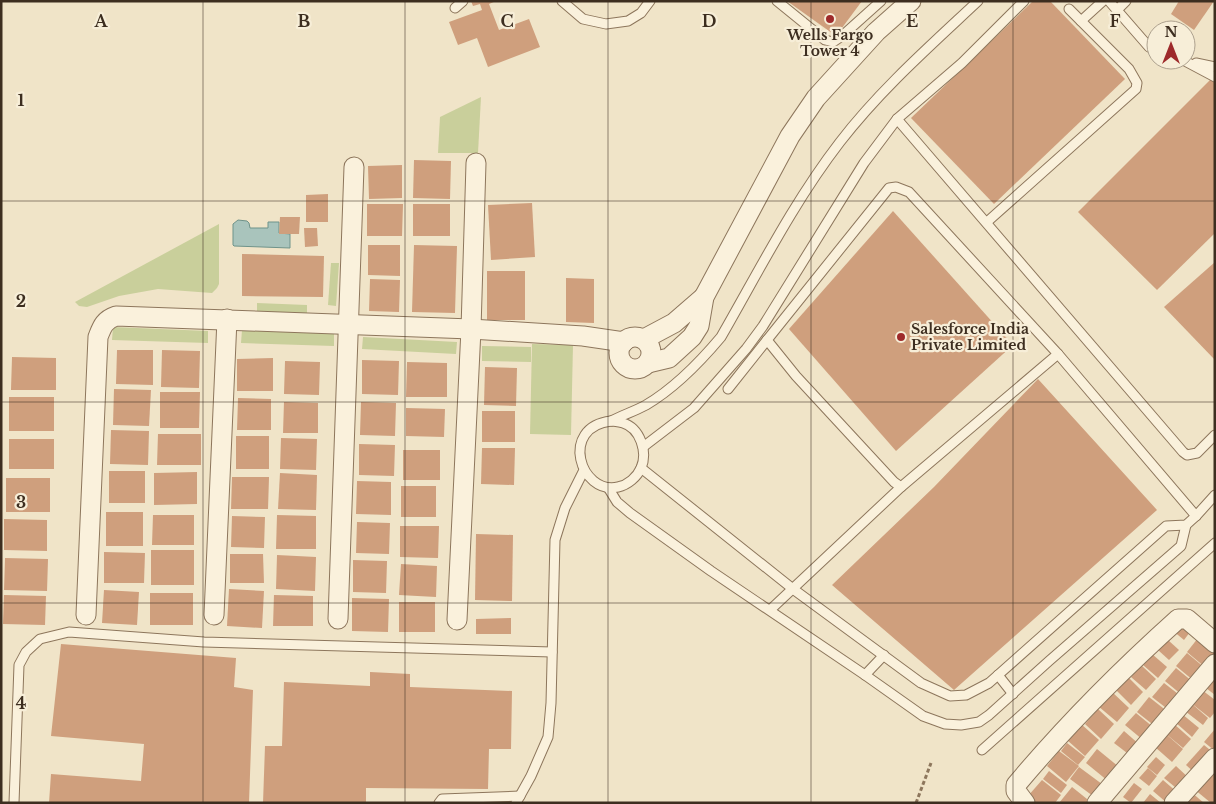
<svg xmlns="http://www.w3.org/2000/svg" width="1216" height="804" font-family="'Libre Baskerville',serif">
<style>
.green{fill:#c9cf9b}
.water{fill:#a9c4bc;stroke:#6f938a}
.building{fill:#cf9f7d}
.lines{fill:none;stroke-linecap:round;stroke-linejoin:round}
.service-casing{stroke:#8d765c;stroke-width:11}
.minor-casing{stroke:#8d765c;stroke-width:21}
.path{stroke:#8d765c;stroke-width:3;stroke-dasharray:4 2.5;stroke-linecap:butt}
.service{stroke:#faf1dc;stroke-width:9}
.minor{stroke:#faf1dc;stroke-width:19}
.grid{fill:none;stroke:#3d2e20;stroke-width:1;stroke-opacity:0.55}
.poi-dot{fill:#9e2a2b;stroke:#f7eed8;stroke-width:2}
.labels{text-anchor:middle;stroke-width:4.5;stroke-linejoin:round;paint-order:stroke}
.poi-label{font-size:14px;font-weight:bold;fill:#3d2e20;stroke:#f7eed8}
.grid-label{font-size:16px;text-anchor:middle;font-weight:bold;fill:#3d2e20;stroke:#f7eed8;stroke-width:4.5;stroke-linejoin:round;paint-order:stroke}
</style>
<rect width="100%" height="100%" fill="#f0e4c8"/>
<g class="green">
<polygon points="481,97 478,153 438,153 440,117"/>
<polygon points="219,224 219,284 217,288 212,293 158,289 119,296 87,307 79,306 75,302"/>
<polygon points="331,263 339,263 336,306 328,305"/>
<polygon points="257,303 307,305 307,314 257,312"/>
<polygon points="113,327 208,331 208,343 112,340"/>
<polygon points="242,330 334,333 334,346 241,343"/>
<polygon points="363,337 457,342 456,354 362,349"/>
<polygon points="532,344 573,345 571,435 530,434"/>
<polygon points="482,346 531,347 531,362 482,361"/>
</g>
<polygon class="water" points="238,220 247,221 249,223 250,228 268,228 268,222 279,222 279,233 290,234 290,248 234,246 233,245 233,224"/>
<g class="building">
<polygon points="471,1 496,1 489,4 499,30 529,19 540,47 488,67 477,38 458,45 449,22 482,10 480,4 473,6"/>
<polygon points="787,1 862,1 836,36"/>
<polygon points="1033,1 1050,1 1125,79 994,204 911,118"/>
<polygon points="1179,1 1214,1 1194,30 1171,14"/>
<polygon points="1215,75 1215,233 1157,290 1078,212"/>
<polygon points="414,160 451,161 450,199 413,198"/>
<polygon points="402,165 402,198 369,199 368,166"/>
<polygon points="328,194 328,222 306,222 306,195"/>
<polygon points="532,203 535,257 491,260 488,205"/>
<polygon points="367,204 403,204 402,236 367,236"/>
<rect x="413" y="204" width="37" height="32"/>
<polygon points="893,211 1013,345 896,451 789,329"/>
<polygon points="280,217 300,217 299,234 279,234"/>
<polygon points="304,228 317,228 318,246 305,247"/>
<polygon points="368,245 400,245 400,276 368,275"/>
<polygon points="414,245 457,246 455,313 412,312"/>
<polygon points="242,254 324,256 323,297 242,296"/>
<polygon points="1215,262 1215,360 1164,307"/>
<rect x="487" y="271" width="38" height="49"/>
<polygon points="566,278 594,279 594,323 566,322"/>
<polygon points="370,279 400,280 399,312 369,311"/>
<polygon points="117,350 153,350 153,385 116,384"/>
<polygon points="162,350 200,351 199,388 161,387"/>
<polygon points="12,357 56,358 56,390 11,390"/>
<polygon points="273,358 273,391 237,391 237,359"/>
<polygon points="362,360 399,361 398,395 362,394"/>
<polygon points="285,361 320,362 319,395 284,394"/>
<polygon points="407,362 447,363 447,397 406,397"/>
<polygon points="485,367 517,368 516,406 484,405"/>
<polygon points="1038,379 1157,510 954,690 832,585 934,487"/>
<polygon points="114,389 151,390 149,426 113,425"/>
<polygon points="160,392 200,392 199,428 160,428"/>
<rect x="9" y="397" width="45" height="34"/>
<polygon points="238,398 271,399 271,430 237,430"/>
<polygon points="284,402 318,403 318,433 283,433"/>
<polygon points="361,402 396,403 395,436 360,435"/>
<polygon points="406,408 445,409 444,437 406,436"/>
<rect x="482" y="411" width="33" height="31"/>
<polygon points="111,430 149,431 148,465 110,464"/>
<polygon points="158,434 201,434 201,465 157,465"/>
<rect x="236" y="436" width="33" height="33"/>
<polygon points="281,438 317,439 316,470 280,469"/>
<rect x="9" y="439" width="45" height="30"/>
<polygon points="359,444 395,445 394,476 359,475"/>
<polygon points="482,448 515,448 514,485 481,484"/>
<rect x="403" y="450" width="37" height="30"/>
<rect x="109" y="471" width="36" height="32"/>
<polygon points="197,472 197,504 154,505 154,473"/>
<polygon points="280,473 317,475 316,510 278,509"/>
<polygon points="232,477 269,477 268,509 231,509"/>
<rect x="6" y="478" width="44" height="34"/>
<polygon points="357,481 391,482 391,515 356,514"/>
<rect x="401" y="486" width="35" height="31"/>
<rect x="106" y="512" width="37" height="34"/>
<polygon points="153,515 194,515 194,545 152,545"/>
<polygon points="277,515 316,516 316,549 276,549"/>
<polygon points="232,516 265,517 264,548 231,547"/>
<polygon points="4,519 47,520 47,551 4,550"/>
<polygon points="357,522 390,523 389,554 356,553"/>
<polygon points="400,526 439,526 438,558 400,557"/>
<polygon points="476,534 513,535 512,601 475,600"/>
<rect x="151" y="550" width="43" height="35"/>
<polygon points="104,552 145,553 144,583 104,583"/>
<polygon points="230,554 263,554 264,583 230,583"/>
<polygon points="277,555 316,557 315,591 276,589"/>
<polygon points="5,558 48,559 47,591 4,590"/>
<polygon points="353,560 387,561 386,593 353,592"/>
<polygon points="401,564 437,566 436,597 399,595"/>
<polygon points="229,589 264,591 262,628 227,626"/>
<polygon points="104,590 139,592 137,625 102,623"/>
<rect x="150" y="593" width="43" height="32"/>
<polygon points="4,595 46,596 45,625 3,624"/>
<polygon points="274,595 313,596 313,626 273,626"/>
<polygon points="352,598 389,599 388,632 352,631"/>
<rect x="399" y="602" width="36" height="30"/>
<polygon points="511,618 511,634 476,634 476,619"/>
<polygon points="1178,623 1190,632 1184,640 1172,630"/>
<polygon points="1198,638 1215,651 1215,658 1206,668 1187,652"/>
<polygon points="1168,640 1179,650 1169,660 1158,650"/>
<polygon points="61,644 236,658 234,687 253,690 249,803 49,803 51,774 141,781 144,744 51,736"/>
<polygon points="1187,653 1205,668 1194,681 1176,666"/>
<polygon points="1152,654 1167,667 1158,678 1143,665"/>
<polygon points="1141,665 1156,679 1146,690 1131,677"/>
<polygon points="1176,668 1193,682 1182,695 1165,681"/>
<polygon points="370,672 410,674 410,687 512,691 511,749 489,749 488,789 366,788 366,803 263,803 265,746 282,746 284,682 370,686"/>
<polygon points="1215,676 1215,695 1206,688"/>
<polygon points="1128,677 1143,692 1131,705 1116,690"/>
<polygon points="1164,683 1182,697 1170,711 1152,697"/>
<polygon points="1202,690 1215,700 1215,712 1210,718 1191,703"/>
<polygon points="1111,691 1129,708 1117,722 1098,706"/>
<polygon points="1149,697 1168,712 1156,727 1137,712"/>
<polygon points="1191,703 1208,718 1203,725 1185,711"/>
<polygon points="1098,709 1114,724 1101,739 1085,724"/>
<polygon points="1136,713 1153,727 1143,740 1125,725"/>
<polygon points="1182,714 1199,728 1192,737 1175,722"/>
<polygon points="1081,724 1099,740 1085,756 1067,740"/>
<polygon points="1174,724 1191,739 1183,748 1166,734"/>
<polygon points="1215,729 1215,751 1204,742"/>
<polygon points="1124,731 1140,745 1131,756 1114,743"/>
<polygon points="1166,734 1183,749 1172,762 1155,747"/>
<polygon points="1067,743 1085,757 1078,765 1061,751"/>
<polygon points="1204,745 1215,754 1197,775 1186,765"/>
<polygon points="1097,749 1119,767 1108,781 1086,763"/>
<polygon points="1059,751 1079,766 1066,782 1047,766"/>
<polygon points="1156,757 1165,765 1157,775 1147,767"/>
<polygon points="1215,764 1215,803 1211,803 1194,789"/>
<polygon points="1176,766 1191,780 1181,792 1164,778"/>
<polygon points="1079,767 1106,787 1097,799 1070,779"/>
<polygon points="1148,768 1157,776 1149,786 1139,778"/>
<polygon points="1049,771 1067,785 1061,793 1043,779"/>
<polygon points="1042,780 1061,795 1055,803 1036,803 1028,796"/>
<polygon points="1163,780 1178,793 1167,803 1153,791"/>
<polygon points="1134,783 1142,789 1131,803 1123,797"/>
<polygon points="1072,787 1092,803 1059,803"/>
<polygon points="1191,792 1204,803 1182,803"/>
<polygon points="1150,794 1161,803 1143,803"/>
</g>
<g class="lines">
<g class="service-casing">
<g id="service">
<polyline points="562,1 583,19 606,24 628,21 641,13 650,1"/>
<polyline points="777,1 825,40 833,42 842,36 881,1"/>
<polyline points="1109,1 1149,47 1156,50"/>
<polyline points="455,8 463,1"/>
<polyline points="1117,10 1126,1"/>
<polyline points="1081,21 1103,1"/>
<polyline points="1183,60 1215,77"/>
<polyline points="1196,63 1215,67"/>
<polyline points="897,119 1183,452 1187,455 1197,453 1215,435"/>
<polyline points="987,222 1136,89 1137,83 1129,69 1069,9"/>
<polyline points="728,389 767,340"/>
<path d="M611,421c12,-6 24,-10 35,-16 29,-17 54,-43 75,-68 38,-66 72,-134 119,-195 40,-52 90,-96 138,-141"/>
<path d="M611,421c4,0 8,1 12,2 17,5 25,29 18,45 -4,9 -13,17 -23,19 -38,8 -59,-60 -7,-66z"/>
<polyline points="643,447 694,408 746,349 763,326 864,163 897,119 962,63 1024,1"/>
<polyline points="641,468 793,589 921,683 950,696 966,695 989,683 1166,526 1186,525 1196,516 1215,495"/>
<polyline points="901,487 894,482 796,376 767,340 889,188 896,187 909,192 1058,354 1196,516"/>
<polyline points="609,489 617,502 630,513 711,571 865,675 923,716 945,724 961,725 979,722 989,715 1049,661 1181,546 1186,525"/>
<polyline points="770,610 901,487 1058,354"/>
<polyline points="865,675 884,655"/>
<polyline points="998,675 1013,694"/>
<polyline points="982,750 1215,543"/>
<polyline points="14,803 19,665 26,652 40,639 69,632 204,642 552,652"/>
<polyline points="439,803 442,799 520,796"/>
<polyline points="516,803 531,776 548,737 551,703 555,540 565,508 584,470"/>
</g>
</g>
<g class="minor-casing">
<g id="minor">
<circle cx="635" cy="353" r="16"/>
<polyline points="644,339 674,323 704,297"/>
<polyline points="648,363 669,358 692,337 699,326 704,297 790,136 816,98 876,32 911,1"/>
<path d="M86,615l12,-278c4,-10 6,-17 18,-21l355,13 112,7 41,6"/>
<polyline points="214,615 227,319"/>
<polyline points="338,619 354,167"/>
<polyline points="457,620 471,329 476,163"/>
<path d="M1025,803l-9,-12v-6c51,-61 103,-113 162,-166h9l28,24"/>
<polyline points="1097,803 1215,664"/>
<polyline points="1174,803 1215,758"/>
</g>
</g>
<polyline class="path" points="916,803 931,763"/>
<use href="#service" class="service"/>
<use href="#minor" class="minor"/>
</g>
<path class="grid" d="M203,1v802M405,1v802M608,1v802M811,1v802M1013,1v802M1,201h1214M1,402h1214M1,603h1214"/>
<g class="poi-dot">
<circle cx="830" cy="19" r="5"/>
<circle cx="901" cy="337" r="5"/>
</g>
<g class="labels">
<g class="poi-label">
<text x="830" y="40">Wells Fargo<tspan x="830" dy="16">Tower 4</tspan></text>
<text x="911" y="334" text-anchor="start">Salesforce India<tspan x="911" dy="16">Private Limited</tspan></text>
</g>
</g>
<g class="grid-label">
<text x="101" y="27">A</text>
<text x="304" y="27">B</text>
<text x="507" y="27">C</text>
<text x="709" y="27">D</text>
<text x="912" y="27">E</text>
<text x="1115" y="27">F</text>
<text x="21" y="106">1</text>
<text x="21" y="307">2</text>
<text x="21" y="508">3</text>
<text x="21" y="709">4</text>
</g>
<rect width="1216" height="804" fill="none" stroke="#3d2e20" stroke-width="5"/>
<g transform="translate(1171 45)"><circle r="24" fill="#f7eed8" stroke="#ada18e"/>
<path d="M0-4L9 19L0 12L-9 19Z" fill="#9e2a2b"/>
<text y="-8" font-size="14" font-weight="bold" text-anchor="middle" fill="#3d2e20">N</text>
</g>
</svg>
